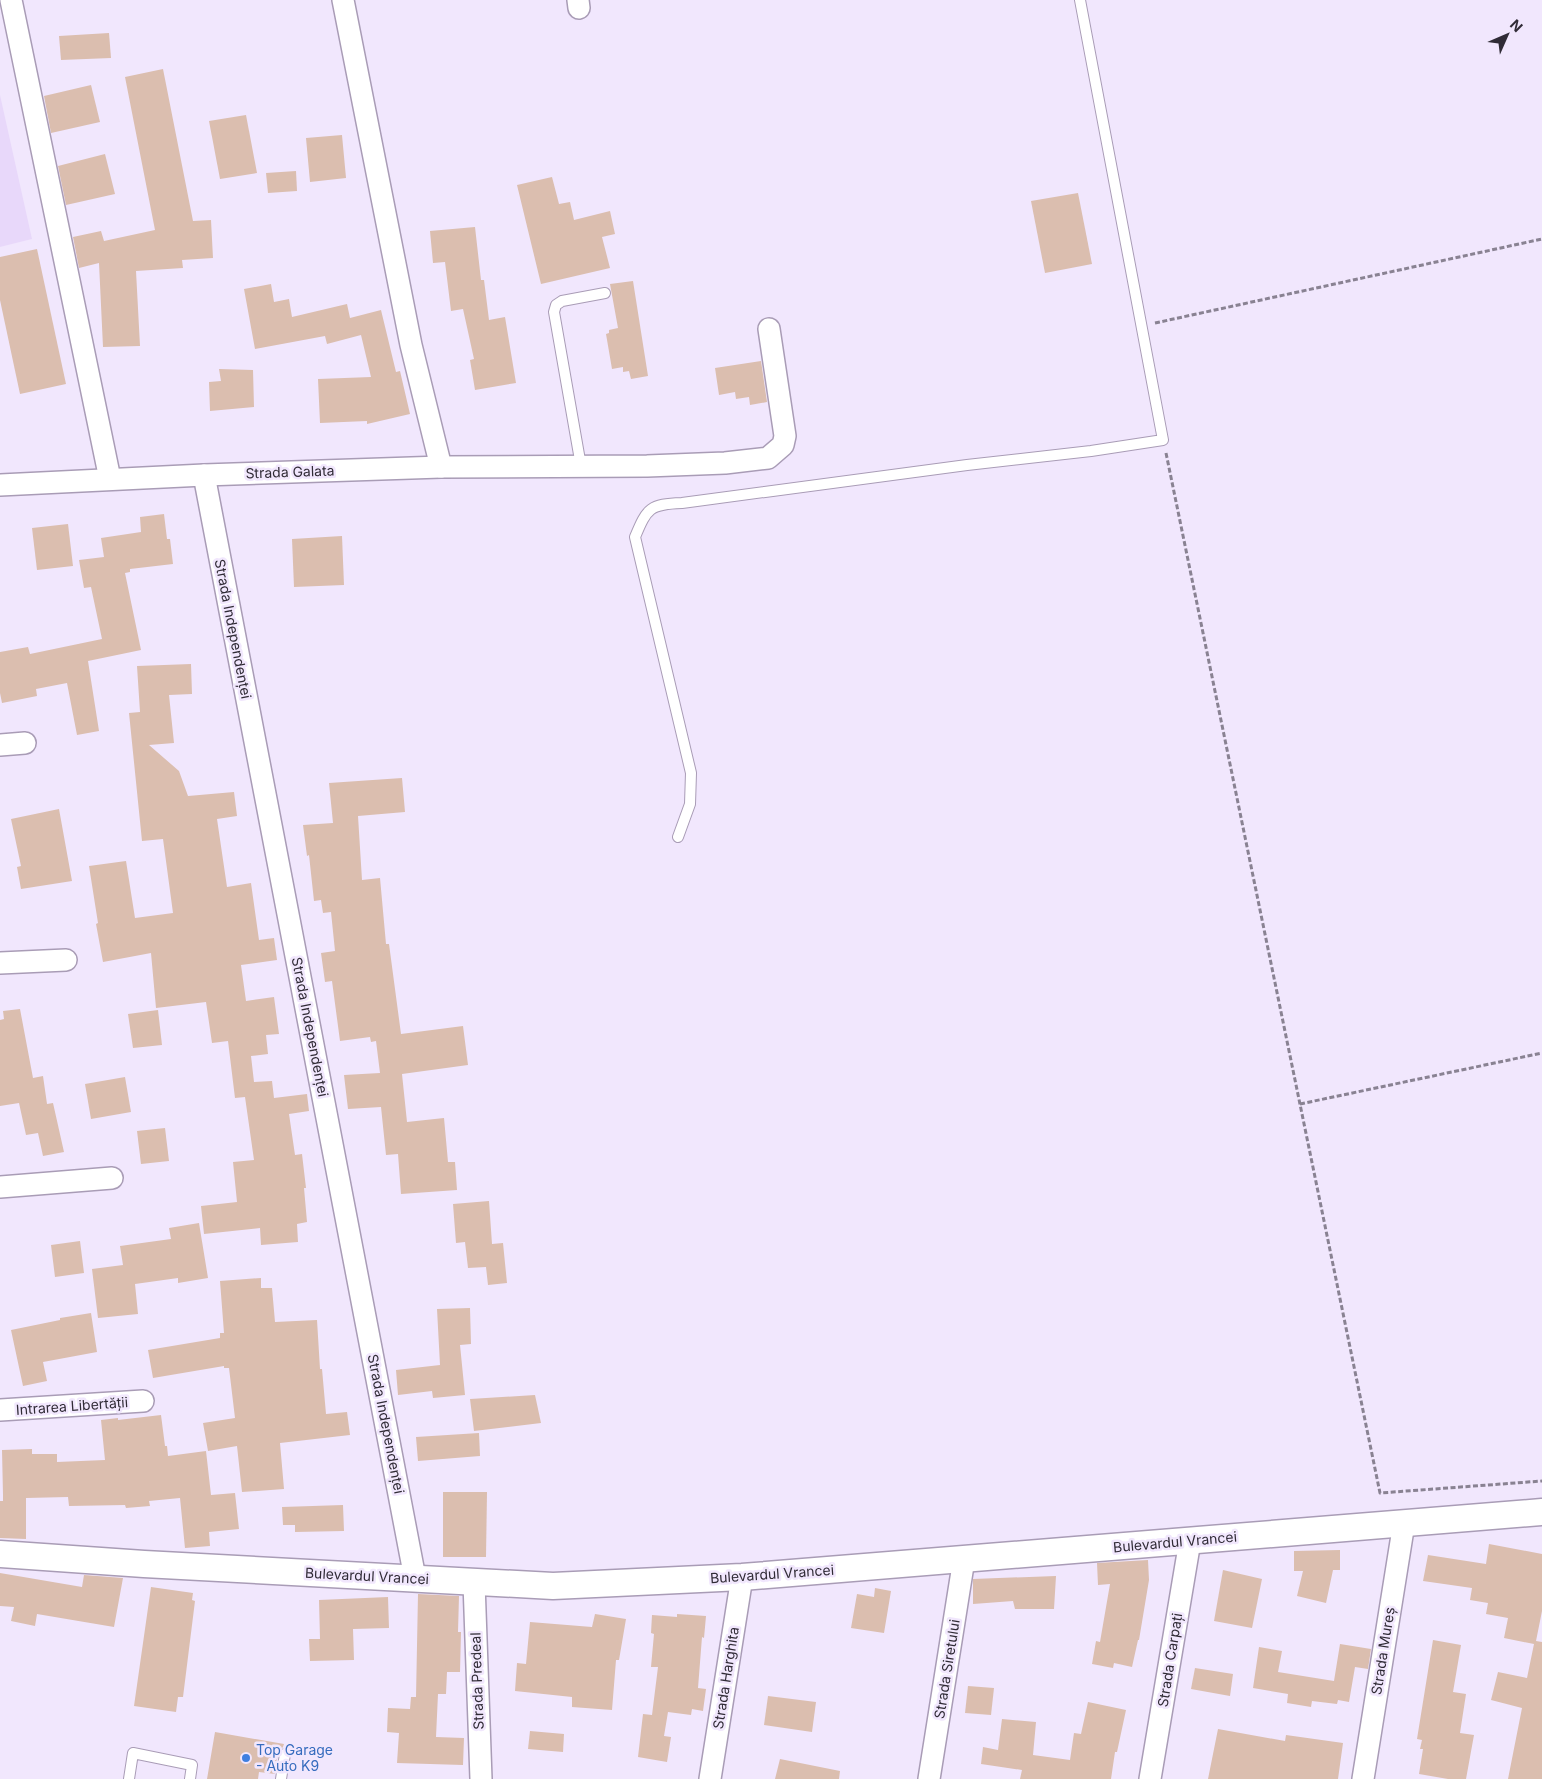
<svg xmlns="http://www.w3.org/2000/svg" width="1542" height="1779" font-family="Inter,sans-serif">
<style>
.built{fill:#e8d8fa}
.building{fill:#dbbeaf}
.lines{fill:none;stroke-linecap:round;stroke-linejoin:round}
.service-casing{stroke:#a99cb6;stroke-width:12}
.minor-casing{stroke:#a99cb6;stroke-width:24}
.tertiary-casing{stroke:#a99cb6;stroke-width:29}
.path{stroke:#898292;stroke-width:3;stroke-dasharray:5 2.5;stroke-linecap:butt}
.service{stroke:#fff;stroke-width:10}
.minor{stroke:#fff;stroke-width:21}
.tertiary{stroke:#fff;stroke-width:26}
.shop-dot{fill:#3f7fe0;stroke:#f1e7fd;stroke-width:2}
.labels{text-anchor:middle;stroke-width:5;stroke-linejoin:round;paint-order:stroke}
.street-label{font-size:14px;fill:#302b36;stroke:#f1e7fd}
.shop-label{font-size:14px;fill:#366cbe;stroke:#f1e7fd;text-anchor:start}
</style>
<rect width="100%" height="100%" fill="#f1e7fd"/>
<polygon class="built" points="0,95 32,239 0,247"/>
<g class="building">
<polygon points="109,33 111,58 61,60 59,36"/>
<polygon points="163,69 193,221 211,220 213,258 182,260 183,268 136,271 140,346 103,347 99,263 79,268 73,237 101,231 104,241 155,230 125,77"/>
<polygon points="91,85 100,122 51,133 44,96"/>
<polygon points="246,115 257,173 220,179 209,121"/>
<polygon points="342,135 346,178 310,182 306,138"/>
<polygon points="105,154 115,194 66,205 58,166"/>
<polygon points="296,171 297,191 268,193 266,173"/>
<polygon points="552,177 559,204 570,202 574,220 610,211 615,234 602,237 610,268 541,284 517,185"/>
<polygon points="1078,193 1092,264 1045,273 1031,201"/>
<polygon points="475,227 481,280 484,280 489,320 505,317 516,383 475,390 470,360 474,359 463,309 451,311 445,262 433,263 430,231"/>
<polygon points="37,249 66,384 20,394 0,300 0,257"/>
<polygon points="633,281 648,376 631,379 629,371 623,372 623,367 612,369 606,334 609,333 609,330 618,328 610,284"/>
<polygon points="271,284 274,302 289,299 292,317 347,304 350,318 381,310 396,372 400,371 410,414 367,424 367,421 320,423 318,379 371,377 361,335 327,344 325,336 255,349 244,289"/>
<polygon points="761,361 767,402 750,405 749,397 736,399 735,392 719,395 715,368"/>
<polygon points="219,369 253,370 254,407 210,411 209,382 221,381"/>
<polygon points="164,514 167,539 170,539 173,564 130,569 130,572 125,573 141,650 88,661 99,731 77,735 67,683 36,689 37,696 2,703 0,693 0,652 28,647 30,654 102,639 91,587 84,588 79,560 104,557 101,538 141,532 140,517"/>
<polygon points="68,524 73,566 37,570 32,528"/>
<polygon points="342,536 344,585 294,587 292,539"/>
<polygon points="191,664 192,694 169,695 174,743 149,745 179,771 188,796 234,792 237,816 217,819 227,887 251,883 259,940 274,938 277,960 241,965 246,1001 274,997 279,1034 266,1035 268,1054 251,1056 254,1082 272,1081 274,1098 307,1094 309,1111 289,1114 295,1155 302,1154 306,1188 304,1188 307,1222 297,1224 298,1242 261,1245 260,1228 204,1234 201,1206 237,1202 233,1162 254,1160 245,1097 235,1098 228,1041 212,1043 206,1002 156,1008 151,953 103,962 96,924 98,923 89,866 126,861 135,918 173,913 163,839 142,841 129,713 140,712 137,666"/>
<polygon points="402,778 405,812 358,816 362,880 380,878 386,944 389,944 401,1034 463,1026 468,1065 402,1074 407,1122 444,1118 448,1162 455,1162 457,1190 401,1194 398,1154 386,1155 381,1107 348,1109 344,1075 380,1073 376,1041 371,1042 370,1037 340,1041 332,981 325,982 321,953 335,951 331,912 323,913 321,900 314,901 309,855 307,856 303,825 333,823 329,783"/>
<polygon points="59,809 72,881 21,889 17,867 21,866 11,819"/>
<polygon points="20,1009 33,1078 43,1076 47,1104 53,1103 64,1152 43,1156 38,1133 26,1135 19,1103 0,1106 0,1020 4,1019 3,1011"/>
<polygon points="158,1010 162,1045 133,1048 128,1014"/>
<polygon points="125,1077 131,1112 91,1119 85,1084"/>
<polygon points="165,1128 169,1161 141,1164 137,1131"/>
<polygon points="489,1201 492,1244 503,1243 507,1283 488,1285 486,1267 468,1268 465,1242 456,1243 453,1204"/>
<polygon points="199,1223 208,1278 178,1283 178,1278 135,1284 138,1314 98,1318 92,1269 123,1265 120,1246 171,1239 169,1228"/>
<polygon points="80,1241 84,1273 55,1277 51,1245"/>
<polygon points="261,1278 261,1288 272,1288 275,1322 317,1320 320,1369 322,1369 326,1414 347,1412 350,1435 280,1443 284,1489 242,1492 237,1446 208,1451 203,1423 235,1418 229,1368 224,1368 224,1366 153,1378 148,1350 220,1338 220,1333 224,1333 220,1281"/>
<polygon points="470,1308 471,1344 460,1345 465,1395 433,1398 432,1391 398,1395 396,1370 440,1365 437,1309"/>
<polygon points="91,1313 97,1352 43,1362 47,1381 23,1386 11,1330 60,1320 60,1318"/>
<polygon points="535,1395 541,1423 474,1431 470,1399"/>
<polygon points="161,1415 165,1446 167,1446 168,1456 206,1451 211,1495 235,1493 239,1529 209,1532 210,1546 185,1548 180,1498 149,1501 150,1506 126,1508 125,1505 69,1506 68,1497 26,1498 26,1539 0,1538 0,1501 3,1501 3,1495 2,1450 32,1449 32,1454 57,1454 57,1462 105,1460 101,1420 118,1418 118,1420"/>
<polygon points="479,1433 480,1456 418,1461 416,1437"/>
<polygon points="443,1492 487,1492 486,1557 443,1557"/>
<polygon points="343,1505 344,1531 295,1532 295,1525 283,1525 282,1507"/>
<polygon points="1489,1544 1542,1554 1542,1611 1536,1641 1542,1642 1542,1779 1508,1779 1522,1708 1491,1700 1498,1672 1527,1678 1534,1644 1504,1638 1508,1618 1486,1614 1488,1603 1470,1600 1472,1588 1423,1581 1428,1555 1486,1564"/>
<polygon points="1340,1550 1340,1570 1333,1570 1326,1603 1297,1596 1303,1571 1294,1571 1294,1551"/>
<polygon points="1148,1560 1149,1580 1139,1640 1138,1640 1132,1667 1114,1663 1113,1668 1092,1664 1096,1641 1100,1642 1110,1584 1098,1585 1097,1563"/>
<polygon points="1223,1570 1262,1579 1252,1628 1214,1621"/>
<polygon points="0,1573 82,1587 84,1575 123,1578 114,1627 37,1614 35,1626 11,1621 14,1607 0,1606"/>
<polygon points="1056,1576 1054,1609 1015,1609 1013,1601 973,1604 973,1579"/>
<polygon points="151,1587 193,1593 192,1600 195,1601 183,1697 178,1697 176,1712 134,1706"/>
<polygon points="875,1588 891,1591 884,1633 851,1628 857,1594 874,1597"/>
<polygon points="418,1594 459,1596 458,1632 461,1632 460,1672 447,1672 446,1694 438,1694 436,1737 464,1738 463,1765 397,1763 399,1733 387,1732 388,1708 410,1709 411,1697 416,1697"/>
<polygon points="388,1597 389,1628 353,1629 354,1660 310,1661 309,1639 320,1639 319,1600"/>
<polygon points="595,1614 626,1619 619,1660 616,1660 612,1710 572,1707 572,1697 515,1691 517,1663 526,1664 530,1622 592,1627"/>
<polygon points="677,1614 706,1616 704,1638 702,1637 698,1688 706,1689 703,1711 692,1709 691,1715 668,1712 664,1736 671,1737 667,1762 638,1757 643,1714 652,1715 658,1667 651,1667 654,1634 651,1633 652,1615 677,1617"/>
<polygon points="1433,1640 1461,1645 1453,1692 1466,1694 1460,1733 1474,1735 1466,1779 1448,1779 1419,1774 1423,1749 1420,1749 1422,1740 1417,1739"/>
<polygon points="1340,1644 1371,1649 1368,1669 1355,1667 1349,1702 1338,1700 1337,1704 1312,1701 1311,1707 1287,1703 1288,1694 1253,1688 1259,1647 1282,1651 1278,1672 1334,1681"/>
<polygon points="1195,1668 1233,1674 1230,1696 1191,1689"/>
<polygon points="968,1686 994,1688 991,1715 965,1713"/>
<polygon points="768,1696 816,1702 812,1732 764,1725"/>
<polygon points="1088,1702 1126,1710 1117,1752 1115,1752 1111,1779 1020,1779 1022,1770 981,1764 983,1747 998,1750 1002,1719 1036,1722 1033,1755 1070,1760 1074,1733 1081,1734"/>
<polygon points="1218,1729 1285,1741 1286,1735 1343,1743 1338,1779 1208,1779"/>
<polygon points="530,1731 564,1734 563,1752 528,1749"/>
<polygon points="215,1732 284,1744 283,1747 278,1752 275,1774 259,1772 258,1779 207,1779"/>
<polygon points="780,1759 840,1771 839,1779 775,1779"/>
</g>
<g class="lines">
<g class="service-casing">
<g id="service">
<polyline points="581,466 554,312 556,305 562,301 605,293"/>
<path d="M678,837l12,-33 1,-31 -56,-236c12,-29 15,-33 47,-34l285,-38 124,-14 72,-11 -83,-440"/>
<polyline points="129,1779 133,1753 192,1765 190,1779"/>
<polyline points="281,1779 285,1754"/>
</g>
</g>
<g class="minor-casing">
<g id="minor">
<polyline points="11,0 110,479"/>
<polyline points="343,0 411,345 441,467"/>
<polyline points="578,0 579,8"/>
<polyline points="204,475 415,1578"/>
<polyline points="0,485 204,475 441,467 647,466 725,463 768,458 783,445 785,436 769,329"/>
<polyline points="0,745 25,743"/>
<polyline points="0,963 66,960"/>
<polyline points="0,1187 112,1178"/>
<polyline points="0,1410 143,1401"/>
<polyline points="474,1583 481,1779"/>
<polyline points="710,1779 742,1577"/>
<polyline points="929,1779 964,1559"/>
<polyline points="1150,1779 1190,1541"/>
<polyline points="1363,1779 1404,1523"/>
</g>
</g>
<g class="tertiary-casing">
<polyline id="tertiary" points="0,1554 144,1564 553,1586 742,1577 1542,1512"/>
</g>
<g class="path">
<polyline points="1155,323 1542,239"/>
<polyline points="1166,453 1380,1493 1542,1481"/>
<polyline points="1300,1104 1542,1053"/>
</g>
<use href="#service" class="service"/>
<use href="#minor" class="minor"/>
<use href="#tertiary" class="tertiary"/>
</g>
<circle class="shop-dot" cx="246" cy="1758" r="5"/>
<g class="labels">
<g class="street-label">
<text transform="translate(290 472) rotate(-2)" y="5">Strada Galata</text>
<text transform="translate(233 629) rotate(79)" y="5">Strada Independenței</text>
<text transform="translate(310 1027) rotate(79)" y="5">Strada Independenței</text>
<text transform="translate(72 1406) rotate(-4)" y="5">Intrarea Libertății</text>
<text transform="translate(386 1424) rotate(79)" y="5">Strada Independenței</text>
<text transform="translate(1175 1542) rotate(-5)" y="5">Bulevardul Vrancei</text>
<text transform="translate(772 1574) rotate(-4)" y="5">Bulevardul Vrancei</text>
<text transform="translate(367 1576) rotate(3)" y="5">Bulevardul Vrancei</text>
<text transform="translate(1383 1651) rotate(-81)" y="5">Strada Mureș</text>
<text transform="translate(1170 1660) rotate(-81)" y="5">Strada Carpați</text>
<text transform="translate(947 1669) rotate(-81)" y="5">Strada Siretului</text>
<text transform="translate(726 1678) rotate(-81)" y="5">Strada Harghita</text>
<text transform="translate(477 1681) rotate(-92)" y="5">Strada Predeal</text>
</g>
<g class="shop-label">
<text x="256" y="1755">Top Garage<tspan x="256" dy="16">- Auto K9</tspan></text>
</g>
</g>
<g transform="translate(1507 35) rotate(45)" stroke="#f1e7fd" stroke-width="4" paint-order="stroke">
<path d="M0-4L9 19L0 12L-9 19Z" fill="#302b36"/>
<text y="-8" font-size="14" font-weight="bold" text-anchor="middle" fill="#302b36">N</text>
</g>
</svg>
